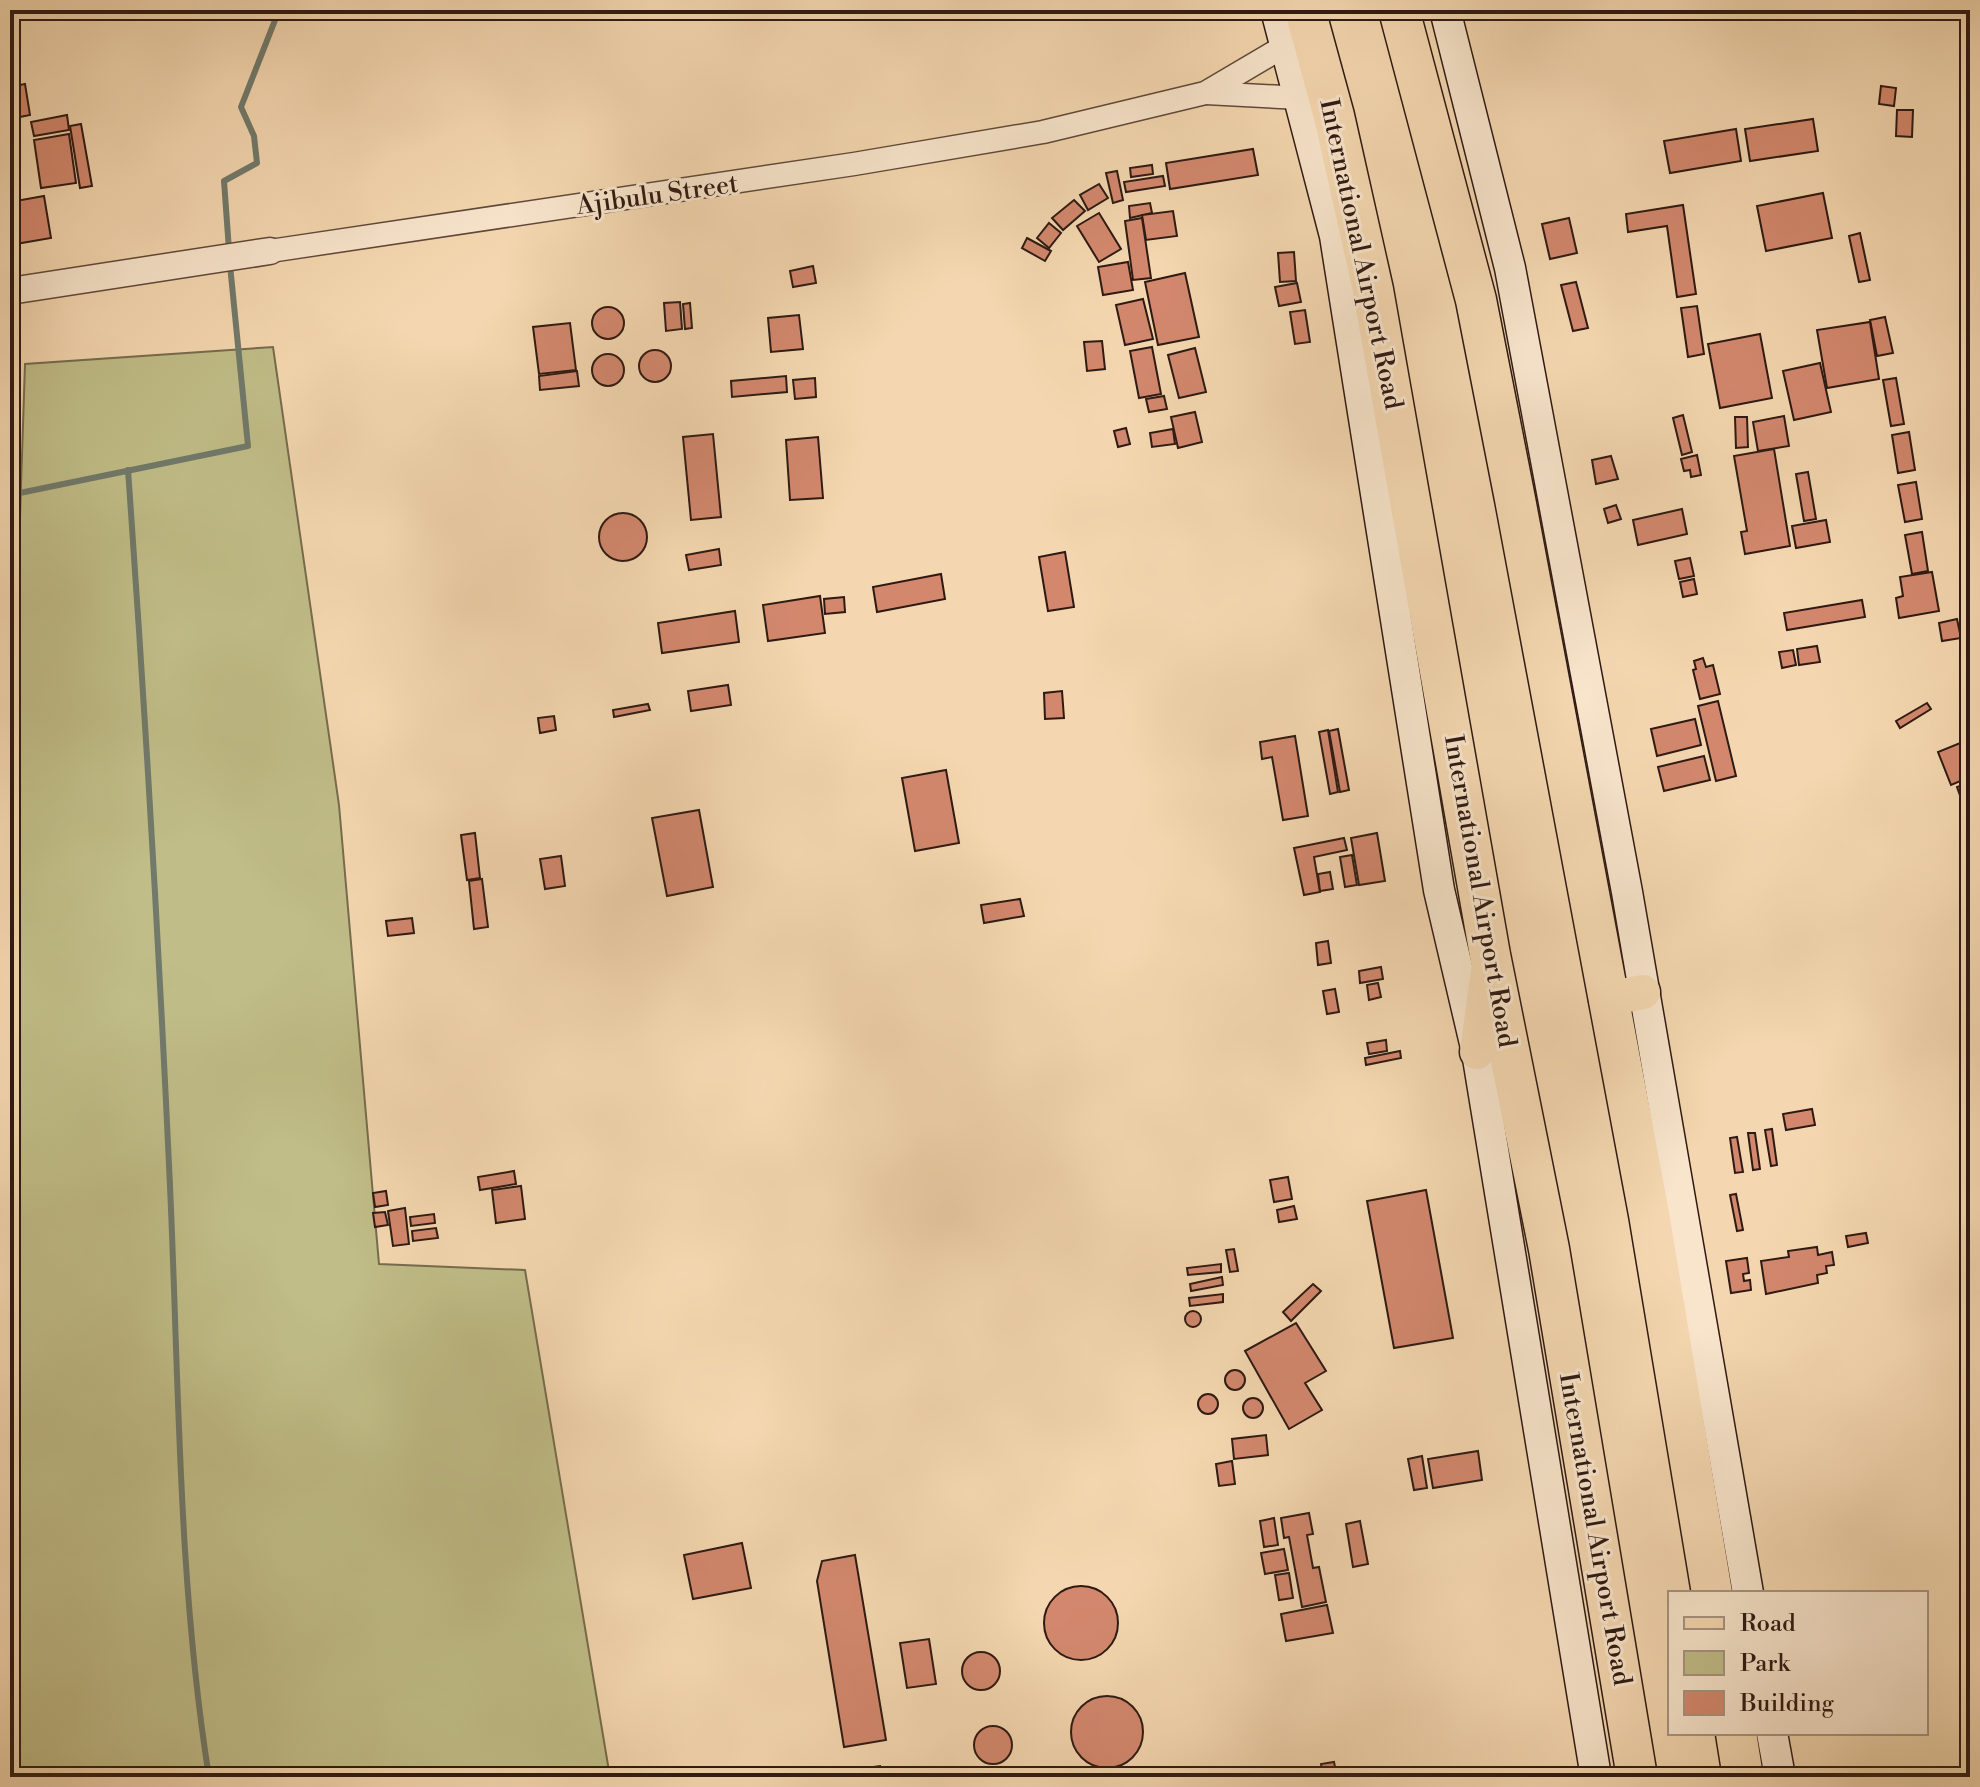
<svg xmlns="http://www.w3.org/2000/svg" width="1980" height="1787" font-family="'Libre Bodoni',serif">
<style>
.green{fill:#c0bd88;stroke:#776c4e;stroke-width:2}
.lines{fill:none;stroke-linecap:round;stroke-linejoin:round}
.stream{stroke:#717a6b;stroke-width:6}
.building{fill:#d3886e;stroke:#2e1a13;stroke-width:2}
.minor-casing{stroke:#60493a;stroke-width:25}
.tertiary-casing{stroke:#60493a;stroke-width:29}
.secondary-casing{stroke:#2e1a13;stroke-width:33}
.primary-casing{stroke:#2e1a13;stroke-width:37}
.motorway-casing{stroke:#2e1a13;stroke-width:43}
.minor{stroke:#f8e5cc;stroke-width:22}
.tertiary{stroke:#f8e5cc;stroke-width:26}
.secondary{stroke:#f8e5cc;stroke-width:30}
.primary{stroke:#f4d7b0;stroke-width:34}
.motorway{stroke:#f4d7b0;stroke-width:40}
.labels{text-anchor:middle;stroke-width:6;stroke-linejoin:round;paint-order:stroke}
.street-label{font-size:26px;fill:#2e1a13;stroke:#f8e5cc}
</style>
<rect width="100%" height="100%" fill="#f4d7b0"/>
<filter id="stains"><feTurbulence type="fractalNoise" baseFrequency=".0025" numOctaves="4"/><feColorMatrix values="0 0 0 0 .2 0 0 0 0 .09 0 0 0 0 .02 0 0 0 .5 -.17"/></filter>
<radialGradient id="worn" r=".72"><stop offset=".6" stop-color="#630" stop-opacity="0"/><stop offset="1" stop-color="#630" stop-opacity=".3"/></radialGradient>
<polygon class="green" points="273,347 339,805 379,1264 525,1270 610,1777 10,1777 10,519 20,517 25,364"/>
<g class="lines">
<g class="stream">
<polyline points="229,250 224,181 257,163 254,136 241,107 279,10"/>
<path d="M128,470c17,238 31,477 42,716 9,197 8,396 39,591"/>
<polyline points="10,495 248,446 230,265"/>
</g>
</g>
<g class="building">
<polygon points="25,84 30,115 10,119 10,87"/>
<polygon points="1881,86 1896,88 1894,106 1879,104"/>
<polygon points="1897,110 1913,110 1912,137 1896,136"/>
<polygon points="67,115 69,130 34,136 31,122"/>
<polygon points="1813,119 1818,151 1750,161 1745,129"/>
<polygon points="81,124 92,186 80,188 70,126"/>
<polygon points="1736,129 1741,161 1670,173 1664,141"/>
<polygon points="69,134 76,183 41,188 34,140"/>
<polygon points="1253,149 1258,175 1170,189 1166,163"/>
<polygon points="1152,165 1153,174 1131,177 1130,168"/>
<polygon points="1117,171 1123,200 1113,203 1106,173"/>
<polygon points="1163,176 1165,186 1126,192 1124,182"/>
<polygon points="1099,184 1108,198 1088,210 1080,195"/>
<polygon points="1823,193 1832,238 1766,251 1757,206"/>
<polygon points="44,196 51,238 10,245 10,202"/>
<polygon points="1074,200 1085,211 1063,230 1052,218"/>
<polygon points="1150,203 1152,213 1130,218 1129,206"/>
<polygon points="1683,205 1696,294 1677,297 1667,226 1628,232 1626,214"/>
<polygon points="1173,211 1177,236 1146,240 1142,215"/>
<polygon points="1099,213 1121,249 1099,262 1077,226"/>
<polygon points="1142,218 1151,278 1133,280 1125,221"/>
<polygon points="1569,218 1577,253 1550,259 1542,224"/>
<polygon points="1049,223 1061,233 1049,248 1037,238"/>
<polygon points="1860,233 1870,280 1859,282 1849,236"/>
<polygon points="1027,238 1051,251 1045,261 1022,248"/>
<polygon points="1294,252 1296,281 1280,282 1278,253"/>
<polygon points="1128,262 1133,290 1103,295 1098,267"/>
<polygon points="813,266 816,283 793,287 790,271"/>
<polygon points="1185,273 1199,337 1158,345 1145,282"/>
<polygon points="1576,282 1588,328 1573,331 1561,285"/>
<polygon points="1297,283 1301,302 1279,306 1275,287"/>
<polygon points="1143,299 1153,339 1125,345 1116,305"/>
<polygon points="680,302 682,329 666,331 664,303"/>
<polygon points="690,303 692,328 685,329 683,304"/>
<polygon points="1697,306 1704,354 1688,357 1681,308"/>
<circle cx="608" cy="323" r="16"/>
<polygon points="1305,310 1310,342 1295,344 1290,312"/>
<polygon points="799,315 803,349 771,352 768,318"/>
<polygon points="1885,317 1893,353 1877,356 1870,320"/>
<polygon points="1870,322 1879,379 1827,388 1817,330"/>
<polygon points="570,323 576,370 539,374 533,327"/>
<polygon points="1760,334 1772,398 1720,408 1708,344"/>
<polygon points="1102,341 1105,369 1087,371 1084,342"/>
<polygon points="1152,347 1161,394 1139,398 1130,351"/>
<polygon points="1195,348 1206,392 1179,398 1168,355"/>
<circle cx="655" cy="366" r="16"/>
<circle cx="608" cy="370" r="16"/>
<polygon points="1820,363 1831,412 1794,420 1783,371"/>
<polygon points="577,371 579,386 540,390 539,376"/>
<polygon points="786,376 787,392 732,397 731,381"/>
<polygon points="815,378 816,397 795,399 793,380"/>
<polygon points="1896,378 1904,424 1891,426 1883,380"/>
<polygon points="1164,396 1167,409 1149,412 1146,399"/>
<polygon points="1195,412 1202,442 1178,448 1171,417"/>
<polygon points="1683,415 1692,452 1682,455 1673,418"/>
<polygon points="1784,416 1789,446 1758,451 1753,422"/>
<polygon points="1735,417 1747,417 1748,447 1736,448"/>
<polygon points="1126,428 1130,444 1118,447 1114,431"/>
<polygon points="1173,429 1175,444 1152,447 1150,433"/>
<polygon points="1909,432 1915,470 1898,473 1892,435"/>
<polygon points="713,434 721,517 691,520 683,437"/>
<polygon points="818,437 823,498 790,500 786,440"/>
<polygon points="1774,449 1790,546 1745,554 1741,532 1747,531 1734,456"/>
<polygon points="1697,455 1701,475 1691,477 1690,470 1684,471 1681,459"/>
<polygon points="1611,456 1618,479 1596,484 1592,460"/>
<polygon points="1808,472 1816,519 1804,521 1796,474"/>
<polygon points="1916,482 1922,519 1905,522 1898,485"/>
<polygon points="1616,505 1621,519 1608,523 1604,509"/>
<polygon points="1682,509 1687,534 1638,545 1633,520"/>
<circle cx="623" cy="537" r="24"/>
<polygon points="1826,520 1830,542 1796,548 1792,526"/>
<polygon points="1922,532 1928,571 1912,574 1905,535"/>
<polygon points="719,549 721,565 689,570 686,555"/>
<polygon points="1065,552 1074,607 1048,611 1039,557"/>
<polygon points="1690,558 1694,576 1679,579 1675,561"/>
<polygon points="1932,572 1939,611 1899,618 1896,598 1903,596 1900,577"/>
<polygon points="941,574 945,599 877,612 873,587"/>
<polygon points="1694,579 1697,594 1683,597 1680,582"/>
<polygon points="820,596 825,633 768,641 763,605"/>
<polygon points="844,597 845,612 825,614 824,599"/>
<polygon points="1862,600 1865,617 1787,630 1784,613"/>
<polygon points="735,611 739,642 662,653 658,623"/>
<polygon points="1957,619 1961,638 1942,641 1939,623"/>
<polygon points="1817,646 1820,662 1799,665 1797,649"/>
<polygon points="1793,650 1796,665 1782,668 1779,652"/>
<polygon points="1703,658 1706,667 1713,665 1720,694 1700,699 1693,670 1696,669 1694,661"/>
<polygon points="728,685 731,705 691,711 688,691"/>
<polygon points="1062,691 1064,718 1045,719 1044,693"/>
<polygon points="1718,701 1736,776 1716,781 1698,706"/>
<polygon points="1927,703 1931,709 1900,728 1896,721"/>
<polygon points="648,704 650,710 614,717 613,710"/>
<polygon points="554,716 556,730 540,733 538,718"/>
<polygon points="1695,719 1701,745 1657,756 1651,729"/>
<polygon points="1338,729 1349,790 1340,792 1329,731"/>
<polygon points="1328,730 1338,792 1330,794 1319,732"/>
<polygon points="1295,736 1308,816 1283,820 1272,757 1262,759 1260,742"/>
<polygon points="1970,739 1970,777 1951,785 1938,752"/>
<polygon points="1704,756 1710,780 1664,791 1658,767"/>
<polygon points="946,770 959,843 915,851 902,778"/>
<polygon points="1970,782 1970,823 1957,787"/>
<polygon points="699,810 713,887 667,896 652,818"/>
<polygon points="475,833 480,878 467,880 461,835"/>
<polygon points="1377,833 1385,881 1359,885 1351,838"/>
<polygon points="1344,838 1347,850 1314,857 1320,892 1304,895 1294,848"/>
<polygon points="1352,855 1357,885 1345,887 1340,857"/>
<polygon points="561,856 565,886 545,889 540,859"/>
<polygon points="1330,872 1333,889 1320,891 1318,874"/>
<polygon points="482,879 488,927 474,929 469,881"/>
<polygon points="1020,899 1024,916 984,923 981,905"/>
<polygon points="412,918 414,933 388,936 386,921"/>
<polygon points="1328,941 1331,963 1318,965 1316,943"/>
<polygon points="1381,967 1383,979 1360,983 1359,971"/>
<polygon points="1378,983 1381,997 1369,1000 1367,985"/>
<polygon points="1335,989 1339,1012 1327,1014 1323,991"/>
<polygon points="1386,1040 1387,1051 1369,1054 1367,1043"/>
<polygon points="1400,1051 1401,1058 1366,1065 1365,1058"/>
<polygon points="1812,1109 1815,1125 1786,1130 1783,1114"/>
<polygon points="1772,1129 1777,1165 1771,1166 1765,1130"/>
<polygon points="1748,1133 1755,1133 1760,1169 1753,1170"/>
<polygon points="1737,1137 1743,1172 1735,1173 1730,1138"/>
<polygon points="514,1171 516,1184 480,1190 478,1177"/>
<polygon points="1288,1177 1292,1199 1274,1202 1270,1180"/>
<polygon points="521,1186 525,1219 496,1223 492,1190"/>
<polygon points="1426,1190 1453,1338 1394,1348 1367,1201"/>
<polygon points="386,1191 388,1205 375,1207 373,1193"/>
<polygon points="1736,1194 1743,1230 1737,1231 1730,1195"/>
<polygon points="1294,1206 1297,1219 1279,1222 1277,1210"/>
<polygon points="405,1208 409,1244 393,1246 388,1211"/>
<polygon points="385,1212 388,1225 375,1227 373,1213"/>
<polygon points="434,1214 435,1223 411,1226 410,1217"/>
<polygon points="436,1228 438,1238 413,1241 412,1231"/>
<polygon points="1866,1233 1868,1243 1848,1247 1846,1236"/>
<polygon points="1817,1247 1818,1255 1832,1252 1834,1265 1826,1266 1827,1273 1817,1275 1818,1283 1766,1294 1761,1261 1789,1257 1788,1251"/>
<polygon points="1234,1249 1238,1271 1230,1272 1226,1250"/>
<polygon points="1747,1258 1749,1273 1743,1274 1744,1281 1750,1280 1751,1290 1731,1293 1726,1261"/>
<polygon points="1221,1264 1221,1272 1188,1275 1187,1268"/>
<polygon points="1222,1277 1223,1285 1191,1291 1190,1284"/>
<polygon points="1313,1284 1321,1291 1291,1321 1283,1312"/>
<polygon points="1223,1294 1223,1302 1190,1306 1189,1298"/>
<circle cx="1193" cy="1319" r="8"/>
<polygon points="1296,1323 1326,1371 1305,1383 1322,1410 1289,1429 1245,1351"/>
<circle cx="1235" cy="1380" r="10"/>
<circle cx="1208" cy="1404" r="10"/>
<circle cx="1253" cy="1408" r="10"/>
<polygon points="1266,1435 1268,1455 1234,1459 1232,1439"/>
<polygon points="1478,1451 1482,1480 1433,1488 1428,1459"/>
<polygon points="1422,1456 1427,1488 1414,1490 1408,1459"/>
<polygon points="1232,1461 1235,1484 1219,1486 1216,1464"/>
<polygon points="1309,1513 1313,1534 1307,1535 1313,1568 1319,1567 1326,1602 1302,1607 1289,1537 1284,1538 1281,1518"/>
<polygon points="1274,1518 1278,1545 1264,1547 1260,1521"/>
<polygon points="1360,1521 1368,1564 1353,1567 1346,1524"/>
<polygon points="742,1543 751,1588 693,1599 684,1555"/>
<polygon points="1284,1549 1288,1570 1265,1574 1261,1553"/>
<polygon points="855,1555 886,1740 844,1747 817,1581 822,1561"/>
<polygon points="1289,1573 1293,1598 1279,1600 1275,1575"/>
<circle cx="1081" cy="1623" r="37"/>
<polygon points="1327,1605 1333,1633 1286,1641 1281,1614"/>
<polygon points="929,1639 936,1684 907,1688 900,1643"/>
<circle cx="981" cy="1671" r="19"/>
<circle cx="1107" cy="1732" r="36"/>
<circle cx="993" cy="1745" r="19"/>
<polygon points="1334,1762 1336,1772 1355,1769 1357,1777 1323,1777 1321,1764"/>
<polygon points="880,1766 882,1777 866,1777 865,1768"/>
</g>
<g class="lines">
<g class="minor-casing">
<g id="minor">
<polyline points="1206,93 1301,98"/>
<polyline points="270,251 854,164 1043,132 1205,93 1288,44"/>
</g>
</g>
<g class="tertiary-casing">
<polyline id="tertiary" points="10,291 270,251"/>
</g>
<g class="secondary-casing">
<g id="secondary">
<polyline points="1276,10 1335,236 1439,890 1477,1052 1596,1777"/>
<polyline points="1445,10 1510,268 1627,892 1748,1593"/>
<polyline points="1772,1733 1780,1777"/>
</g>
</g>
<g class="primary-casing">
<g id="primary">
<polyline points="1606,999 1643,992"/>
<polyline points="1477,1052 1488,971"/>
</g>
</g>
<g class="motorway-casing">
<g id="motorway">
<polyline points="1305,10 1334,116 1373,290 1490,955 1549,1249 1637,1777"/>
<polyline points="1399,10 1476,300 1515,499 1649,1214 1712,1593"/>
<polyline points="1736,1733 1743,1777"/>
</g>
</g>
<use href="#minor" class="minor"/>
<use href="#tertiary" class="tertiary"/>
<use href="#secondary" class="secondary"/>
<use href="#primary" class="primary"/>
<use href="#motorway" class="motorway"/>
</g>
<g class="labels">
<g class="street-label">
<text transform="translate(657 194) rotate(-8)" y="9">Ajibulu Street</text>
<text transform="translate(1362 254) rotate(78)" y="9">International Airport Road</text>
<text transform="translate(1481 891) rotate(80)" y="9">International Airport Road</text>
<text transform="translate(1596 1529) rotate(80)" y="9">International Airport Road</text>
</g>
</g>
<rect width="1980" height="1787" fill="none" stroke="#f4d7b0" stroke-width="40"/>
<rect x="12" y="12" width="1956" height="1763" fill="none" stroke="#2e1a13" stroke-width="4"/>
<rect x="20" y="20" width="1940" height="1747" fill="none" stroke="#2e1a13" stroke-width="2"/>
<rect x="1668" y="1591" width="260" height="144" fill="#f8e5cc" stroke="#a79482" stroke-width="2"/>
<rect x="1684" y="1617" width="40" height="12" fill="#f4d7b0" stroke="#a79482" stroke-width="2"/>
<text x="1740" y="1631" font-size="24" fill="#2e1a13">Road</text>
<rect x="1684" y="1651" width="40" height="24" fill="#c0bd88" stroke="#a79482" stroke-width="2"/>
<text x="1740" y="1671" font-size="24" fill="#2e1a13">Park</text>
<rect x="1684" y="1691" width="40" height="24" fill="#d3886e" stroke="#a79482" stroke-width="2"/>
<text x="1740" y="1711" font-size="24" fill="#2e1a13">Building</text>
<rect width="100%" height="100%" filter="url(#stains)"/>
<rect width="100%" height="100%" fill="url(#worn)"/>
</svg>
